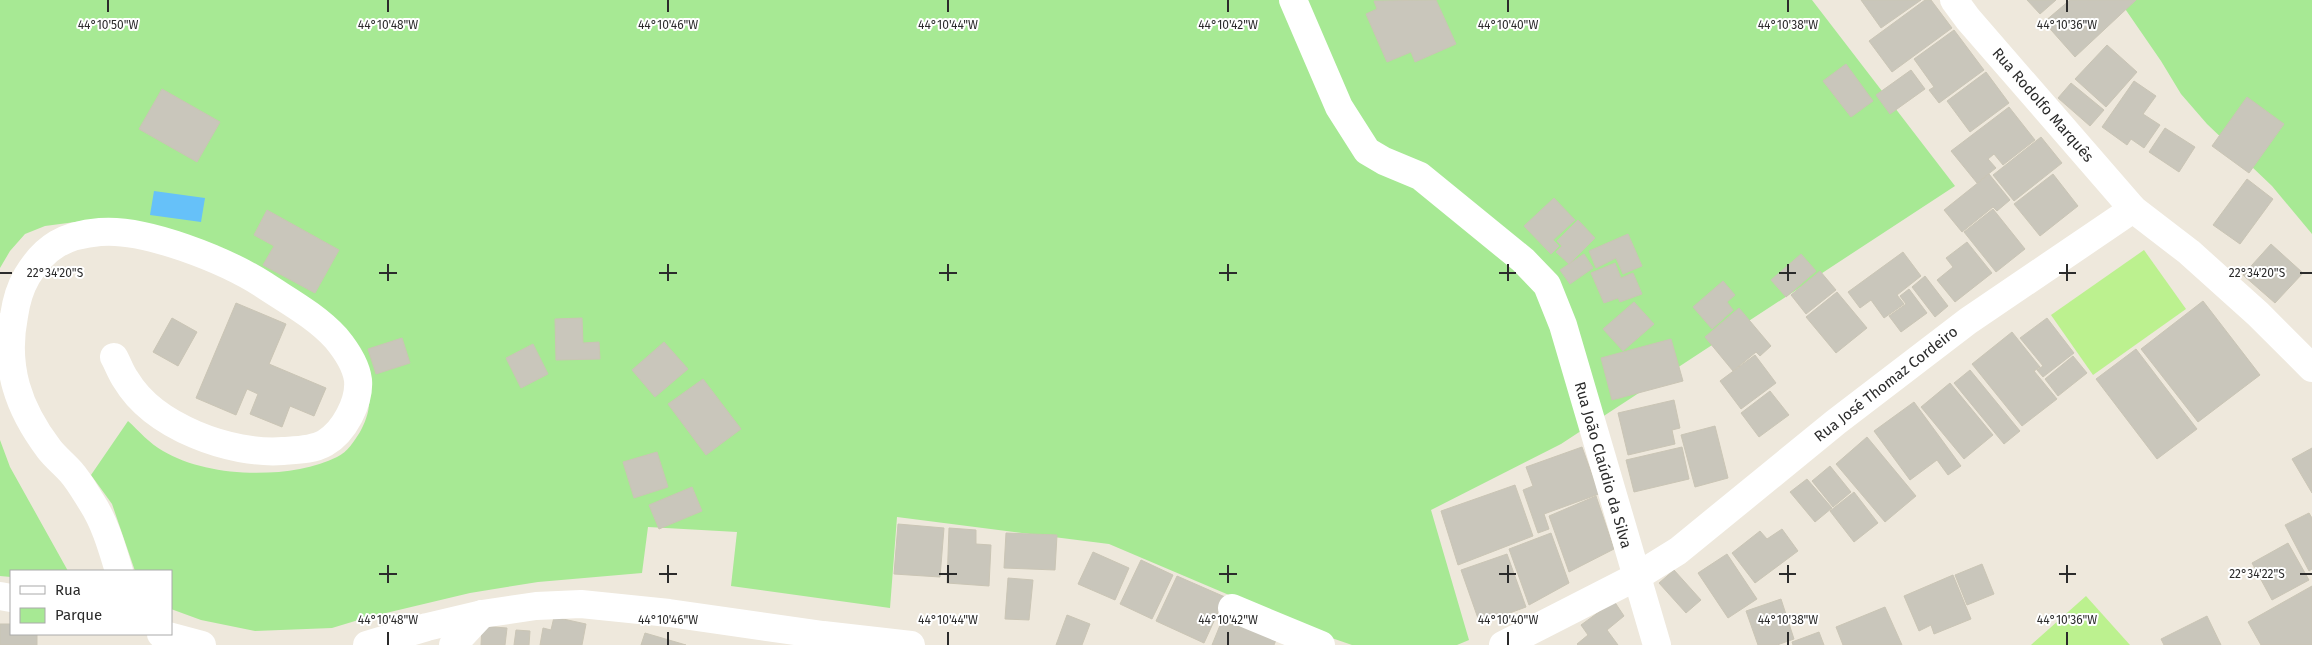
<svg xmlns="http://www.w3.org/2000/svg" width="2312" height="645" font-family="'Fira Sans',sans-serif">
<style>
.green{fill:#a7e994}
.pitch{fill:#bcf18f}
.water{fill:#66c1f9}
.building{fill:#c9c6bb;stroke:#cac5b5}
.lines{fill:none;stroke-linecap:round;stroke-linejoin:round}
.minor{stroke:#fff;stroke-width:28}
.ticks{fill:none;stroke:#2b2b2b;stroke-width:2}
.labels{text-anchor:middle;stroke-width:4;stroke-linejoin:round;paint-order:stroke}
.street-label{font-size:15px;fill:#2b2b2b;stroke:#fff}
.ticks-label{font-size:12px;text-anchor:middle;fill:#2b2b2b;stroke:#fff;stroke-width:4;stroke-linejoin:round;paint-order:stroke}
</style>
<rect width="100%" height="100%" fill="#eee8dc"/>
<g class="green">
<path d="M0,0h1812l143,186 -394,258 -130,66 38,130 -12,5h-105l-29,-10 -214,-91 -212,-27 -7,91 -159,-22 6,-54 -89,-5 -6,46 -104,9 -68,11 -105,25 -33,10 -77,3 -54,-11 -30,-11v-38h-36l-23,-67 -21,-29 37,-54c11,10 22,23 35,30 45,27 127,29 174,6 11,-5 17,-16 23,-25 5,-9 10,-22 9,-33 0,-15 -13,-46 -17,-62l-254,-118 -53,7 -20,8 -15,17 -10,17z"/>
<polygon points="2119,0 2312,0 2312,234 2272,186 2207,124 2181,94 2161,61"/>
<polygon points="0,440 10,467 68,571 11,571 11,577 0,576"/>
</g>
<g class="pitch">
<polygon points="2144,250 2186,309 2093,375 2051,315"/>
<polygon points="2086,596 2130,645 2031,645"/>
</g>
<polygon class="water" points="154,191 205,198 201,222 150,215"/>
<g class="building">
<polygon points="1436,0 1456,44 1415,62 1411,52 1387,62 1366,14 1377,9 1374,1"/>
<polygon points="1861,0 1921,0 1881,28"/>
<polygon points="1925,0 1931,0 1952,28 1892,72 1869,41"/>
<polygon points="2027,0 2056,0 2040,14"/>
<polygon points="2070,0 2136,0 2075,57 2044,22"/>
<polygon points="1954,30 1984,70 1939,103 1929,90 1934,87 1914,59"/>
<polygon points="2107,45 2137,72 2106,107 2075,79"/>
<polygon points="1846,64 1873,101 1851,117 1823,81"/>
<polygon points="1911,70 1925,89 1890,114 1876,95"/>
<polygon points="1986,72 2009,103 1970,132 1947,101"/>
<polygon points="2134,81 2156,96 2143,114 2160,125 2144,148 2131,139 2127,145 2102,127"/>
<polygon points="2071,83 2104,110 2090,126 2058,98"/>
<polygon points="162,89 220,122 197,162 139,129"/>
<polygon points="2247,97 2284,124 2249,173 2212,146"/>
<polygon points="2009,107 2035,140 2003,165 1994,154 1988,159 1996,168 1977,183 1951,151"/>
<polygon points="2165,128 2195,147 2179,172 2149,152"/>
<polygon points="2041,137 2062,163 2014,201 1993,175"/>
<polygon points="1989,174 2010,200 1997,211 1993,207 1962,232 1944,210"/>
<polygon points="2053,174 2078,206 2040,236 2014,204"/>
<polygon points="2247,179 2273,199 2240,244 2213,225"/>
<polygon points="1554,198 1575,220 1553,240 1559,246 1551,254 1524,226"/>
<polygon points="1993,209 2025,249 1996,272 1964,232"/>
<polygon points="267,210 339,250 315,293 263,265 274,246 254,235"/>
<polygon points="1578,220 1595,238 1569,264 1556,252 1562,246 1557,241"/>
<polygon points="1628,234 1642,266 1623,274 1616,258 1596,268 1589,251"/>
<polygon points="1967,242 1992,273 1955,302 1937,280 1953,267 1946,258"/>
<polygon points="2271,244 2303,273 2275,303 2243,275"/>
<polygon points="1903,252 1921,276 1897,295 1904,304 1884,318 1871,300 1860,308 1848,292"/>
<polygon points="1584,254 1593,268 1570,284 1560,270"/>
<polygon points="1801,254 1816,271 1786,297 1771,280"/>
<polygon points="1615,263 1621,278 1633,273 1642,294 1620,302 1618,298 1604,303 1591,273"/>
<polygon points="1820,271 1836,290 1806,314 1791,295"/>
<polygon points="1925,276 1948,306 1935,317 1912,287"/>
<polygon points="1723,281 1735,295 1727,302 1733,310 1712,329 1693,307"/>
<polygon points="1909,289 1927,313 1901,332 1889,316 1906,304 1900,296"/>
<polygon points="1837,292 1867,328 1836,353 1806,317"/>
<polygon points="2203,301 2260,375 2198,422 2141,349"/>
<polygon points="1634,302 1654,324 1623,351 1603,329"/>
<polygon points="236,303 286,324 269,364 326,388 314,416 290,406 282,427 250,414 258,394 247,389 236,415 196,398"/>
<polygon points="1739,308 1771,346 1760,356 1756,352 1733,371 1705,337"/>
<polygon points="172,318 197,332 178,366 153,352"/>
<polygon points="582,318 583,343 599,342 600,359 556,360 555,319"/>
<polygon points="2047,318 2074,353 2043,377 2037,370 2043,366 2020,338"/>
<polygon points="2012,332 2040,367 2034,371 2057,399 2022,426 1972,364"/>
<polygon points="402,338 410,363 376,374 368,349"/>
<polygon points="1671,339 1683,381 1612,400 1601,358"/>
<polygon points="664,342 688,369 655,397 632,370"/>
<polygon points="533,344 548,374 521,388 506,358"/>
<polygon points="2136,349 2197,429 2157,459 2096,379"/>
<polygon points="1755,355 1776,383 1741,409 1720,381"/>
<polygon points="2073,356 2087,373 2058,396 2045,379"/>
<polygon points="1970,370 2020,431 2004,444 1954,383"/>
<polygon points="703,379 741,429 706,455 668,404"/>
<polygon points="1950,383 1993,435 1964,459 1921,407"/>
<polygon points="1770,391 1789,415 1759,437 1741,413"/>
<polygon points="1674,400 1680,428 1672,430 1675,444 1628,455 1618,413"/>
<polygon points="1914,402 1961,466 1948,475 1937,460 1910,480 1874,431"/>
<polygon points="1715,426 1728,478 1695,487 1681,435"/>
<polygon points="1867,437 1916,496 1885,522 1836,464"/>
<polygon points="1582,447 1599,494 1544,514 1549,529 1538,533 1523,490 1533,486 1526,467"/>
<polygon points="1682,447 1689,479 1634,492 1626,460"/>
<polygon points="2312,448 2312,493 2292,459"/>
<polygon points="657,452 668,487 634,498 623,462"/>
<polygon points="1830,466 1851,492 1833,507 1812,481"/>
<polygon points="1807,479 1832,508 1815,522 1790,492"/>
<polygon points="1515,485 1533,536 1458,565 1441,511"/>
<polygon points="692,487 702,511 659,529 649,505"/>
<polygon points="1854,492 1878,523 1854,542 1830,511"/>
<polygon points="1596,496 1614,549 1569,572 1549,516"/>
<polygon points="2309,513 2312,518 2312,569 2309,571 2285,525"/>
<polygon points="898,524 944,528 940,577 894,574"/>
<polygon points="949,528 976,530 976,544 991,545 989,586 947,583"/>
<polygon points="1782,529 1798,551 1755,583 1732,553 1760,531 1767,539"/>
<polygon points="1006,533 1057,535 1055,570 1004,568"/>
<polygon points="1551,533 1569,583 1529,605 1509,549"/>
<polygon points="2288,543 2309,580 2272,600 2252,563"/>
<polygon points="1093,552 1129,568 1115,600 1078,584"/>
<polygon points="1507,554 1526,607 1480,624 1461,570"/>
<polygon points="1727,554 1757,599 1728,618 1698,573"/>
<polygon points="1141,560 1173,575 1152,619 1120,604"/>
<polygon points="1982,564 1994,594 1967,605 1955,575"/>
<polygon points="1674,570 1701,600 1686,613 1659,583"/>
<polygon points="1953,575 1971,619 1934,634 1931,625 1919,631 1904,596"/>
<polygon points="1177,576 1225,597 1204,643 1156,621"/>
<polygon points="1008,578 1033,580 1029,620 1005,619"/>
<polygon points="2312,586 2312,645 2261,645 2248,622"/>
<polygon points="1781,599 1794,639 1777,645 1758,645 1746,611"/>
<polygon points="1614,601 1624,616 1607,630 1618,645 1578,645 1577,644 1588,635 1581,625"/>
<polygon points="1885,607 1902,645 1843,645 1836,627"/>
<polygon points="1067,615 1090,624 1082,645 1056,645"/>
<polygon points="2207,616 2221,645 2164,645 2161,639"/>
<polygon points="554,617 586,624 582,645 540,645 543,628 551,630"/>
<polygon points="1223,618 1276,640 1274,645 1212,645"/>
<polygon points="0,624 11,624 11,634 37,634 37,645 0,645"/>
<polygon points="482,626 507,628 505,645 481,645"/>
<polygon points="516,630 530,631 529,645 514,645"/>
<polygon points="1819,632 1824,645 1793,645 1792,642"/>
<polygon points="645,633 686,645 641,645"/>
</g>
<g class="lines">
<g class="minor">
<polyline points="1293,0 1339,107 1367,151 1384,161 1420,176 1523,260 1547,285 1563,325 1657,645"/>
<polyline points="1954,0 1968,19 2133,209 2189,252 2258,314 2312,368"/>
<path d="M114,357c4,7 7,16 12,23 28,47 105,75 157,71 14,-1 30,-1 42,-8 19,-11 35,-41 33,-63 -2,-15 -12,-30 -22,-42 -20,-22 -48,-37 -72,-53 -39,-25 -119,-57 -164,-53 -35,3 -55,14 -73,44 -7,12 -11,26 -13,40 -10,51 4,92 35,133 6,8 15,15 22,23 8,9 14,20 21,31 13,20 20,45 27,68"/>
<polyline points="0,596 11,598"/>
<polyline points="1232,608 1321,645"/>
<polyline points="161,634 202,645"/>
<polyline points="367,645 427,627 482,614 536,606 581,604 669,613 823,635 911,645"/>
<polyline points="453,645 482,614"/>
<polyline points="1503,645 1636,577 1678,551 1836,422 1968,321 2133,209"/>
</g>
</g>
<path class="ticks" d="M108,0v12M388,0v12M668,0v12M948,0v12M1228,0v12M1508,0v12M1788,0v12M2067,0v12M388,264v17M668,264v17M948,264v17M1228,264v17M1508,264v17M1788,264v17M2067,264v17M0,273h12M379,273h18M659,273h18M939,273h18M1219,273h18M1499,273h17M1779,273h17M2059,273h17M2300,273h12M388,565v18M668,565v18M948,565v18M1228,565v18M1508,565v18M1788,565v18M2067,565v18M379,574h18M659,574h18M939,574h18M1219,574h18M1499,574h17M1779,574h17M2059,574h17M2300,574h12M388,632v13M668,632v13M948,632v13M1228,632v13M1508,632v13M1788,632v13M2067,632v13"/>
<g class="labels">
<g class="street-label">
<text transform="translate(2043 105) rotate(49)" y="5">Rua Rodolfo Marquês</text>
<text transform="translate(1886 384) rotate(-38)" y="5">Rua José Thomaz Cordeiro</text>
<text transform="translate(1603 465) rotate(74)" y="5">Rua João Claúdio da Silva</text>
</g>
</g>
<g class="ticks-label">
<text x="108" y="29">44°10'50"W</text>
<text x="388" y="29">44°10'48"W</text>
<text x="668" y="29">44°10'46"W</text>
<text x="948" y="29">44°10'44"W</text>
<text x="1228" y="29">44°10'42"W</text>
<text x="1508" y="29">44°10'40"W</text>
<text x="1788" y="29">44°10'38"W</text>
<text x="2067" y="29">44°10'36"W</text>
<text x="55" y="277">22°34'20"S</text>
<text x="2257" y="277">22°34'20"S</text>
<text x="2257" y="578">22°34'22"S</text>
<text x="388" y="624">44°10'48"W</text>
<text x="668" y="624">44°10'46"W</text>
<text x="948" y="624">44°10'44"W</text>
<text x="1228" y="624">44°10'42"W</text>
<text x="1508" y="624">44°10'40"W</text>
<text x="1788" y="624">44°10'38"W</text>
<text x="2067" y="624">44°10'36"W</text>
</g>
<rect x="10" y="570" width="162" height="65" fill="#ffffff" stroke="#aaaaaa"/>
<rect x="20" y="586" width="25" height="8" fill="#ffffff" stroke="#aaaaaa"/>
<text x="55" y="595" font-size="15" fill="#2b2b2b">Rua</text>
<rect x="20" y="608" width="25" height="15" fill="#a7e994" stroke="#aaaaaa"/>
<text x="55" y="620" font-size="15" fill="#2b2b2b">Parque</text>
</svg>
